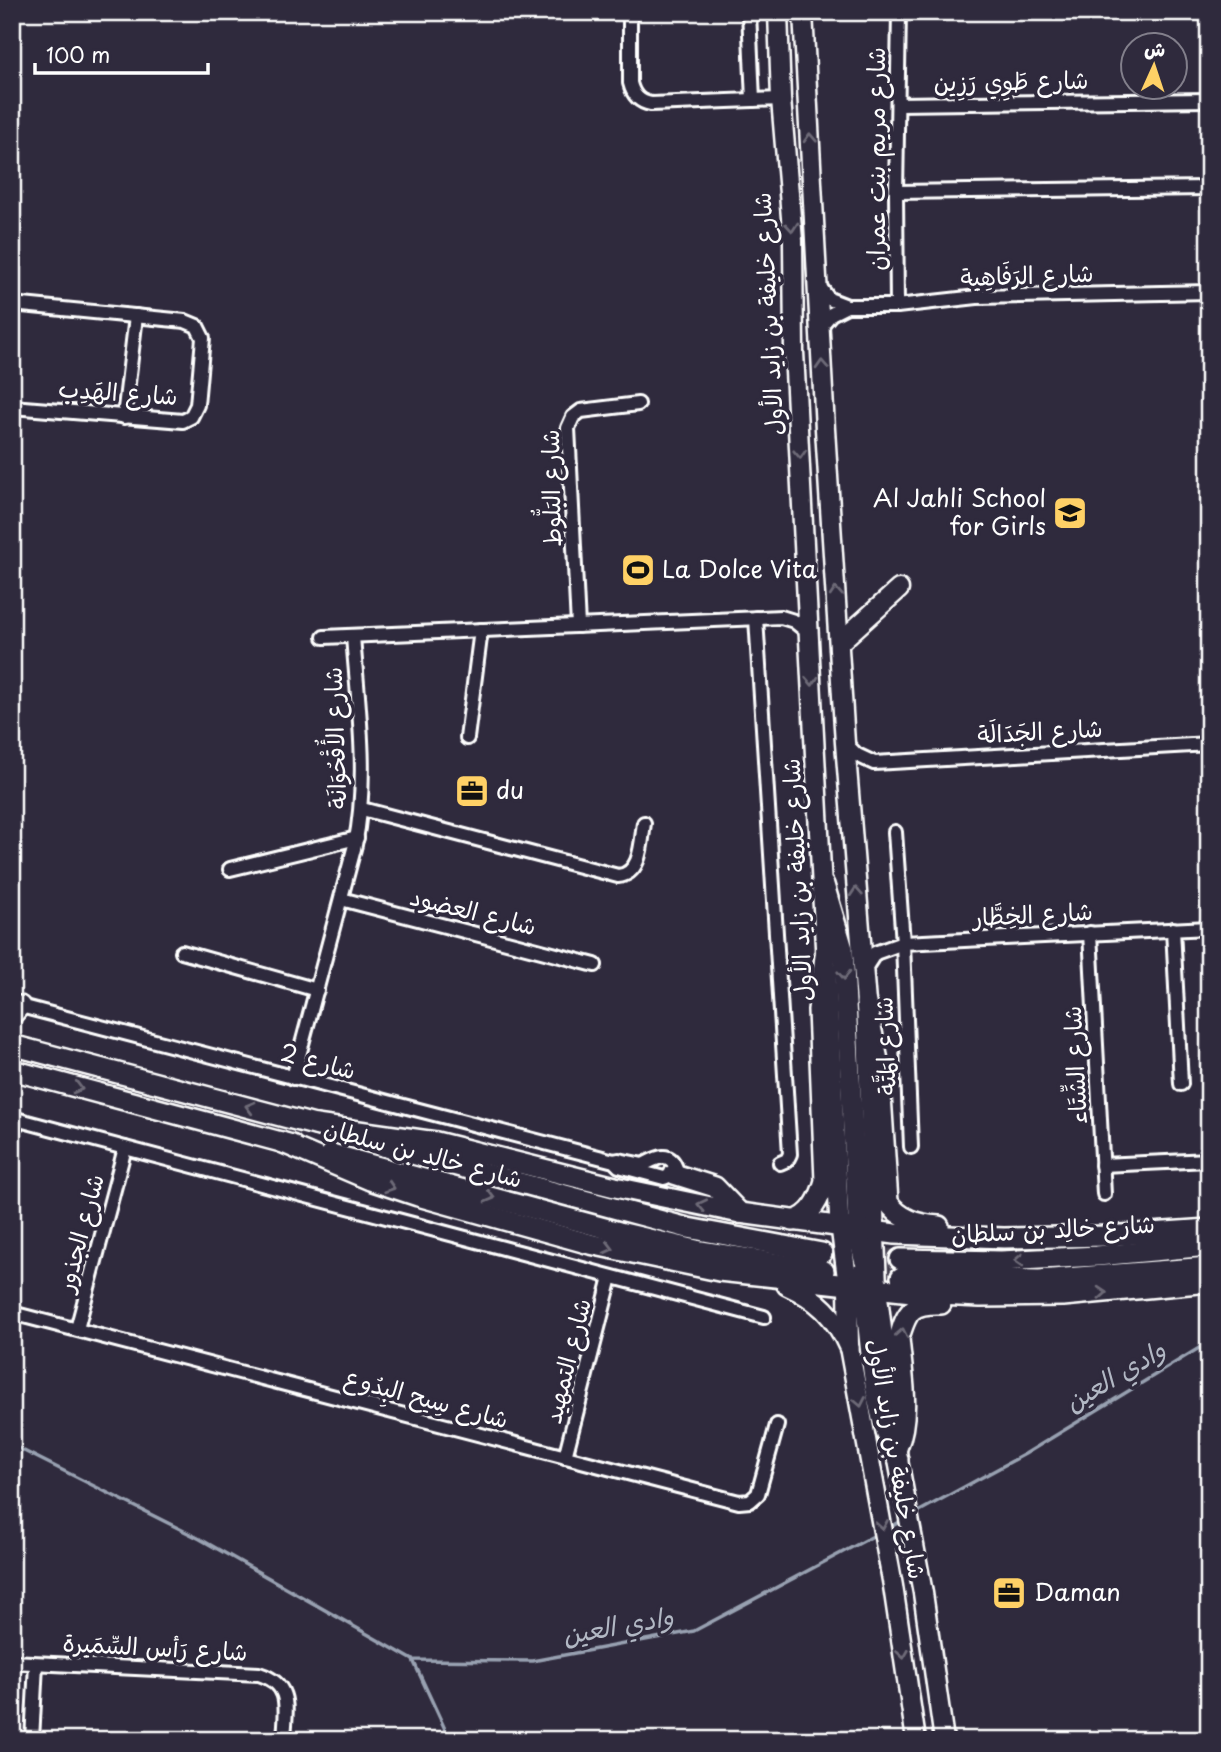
<svg xmlns="http://www.w3.org/2000/svg" width="1221" height="1752" font-family="'Playpen Sans','Playpen Sans Arabic',sans-serif">
<style>
.lines{fill:none;stroke-linecap:round;stroke-linejoin:round}
.stream{stroke:#98a1b1;stroke-width:3.5}
.primary-tunnel{stroke:#443f50;stroke-width:19;stroke-dasharray:19 10;stroke-linecap:butt}
.minor-casing{stroke:#fff;stroke-width:18}
.secondary-casing{stroke:#fff;stroke-width:23}
.primary-casing{stroke:#fff;stroke-width:24}
.minor{stroke:#2f2a3d;stroke-width:12}
.secondary{stroke:#2f2a3d;stroke-width:18}
.primary{stroke:#2f2a3d;stroke-width:19}
.oneway{stroke:#6d6a77}
.labels{text-anchor:middle;stroke-width:7;stroke-linejoin:round;paint-order:stroke}
.street-label{font-size:24px;fill:#fff;stroke:#2f2a3d}
.poi-label{font-size:24px;fill:#fff;stroke:#2f2a3d;text-anchor:start}
.water-label{font-size:26px;font-style:italic;fill:#b2b8c4;stroke:#2f2a3d}
</style>
<rect width="100%" height="100%" fill="#2f2a3d"/>
<filter id="ink" filterUnits="userSpaceOnUse"><feTurbulence type="fractalNoise" baseFrequency=".0143" numOctaves="2"/><feDisplacementMap in="SourceGraphic" scale="14" xChannelSelector="R" yChannelSelector="G"/><feConvolveMatrix kernelMatrix="1 2 1 2 8 2 1 2 1" color-interpolation-filters="sRGB"/></filter>
<g filter="url(#ink)">
<g class="lines">
<g class="stream">
<polyline points="12,1445 200,1539 413,1660 532,1661 694,1631 877,1534"/>
<polyline points="914,1514 1025,1454 1209,1342"/>
<polyline points="887,1529 905,1519"/>
<polyline points="413,1660 450,1740"/>
</g>
<g class="primary-tunnel">
<polyline points="822,1253 900,1259"/>
<polyline points="824,1271 901,1277"/>
</g>
<g class="minor-casing">
<g id="minor">
<path d="M630,12v71c3,12 9,19 21,21l130,-5"/>
<polyline points="749,12 753,100"/>
<polyline points="898,104 1209,100"/>
<polyline points="896,192 1209,188"/>
<polyline points="817,283 829,299 847,306 897,306 977,297 1209,292"/>
<polyline points="12,304 185,321 197,326 203,338 197,405 191,417 183,421 12,407"/>
<polyline points="897,306 896,192 899,12"/>
<polyline points="820,327 831,314 847,306"/>
<polyline points="124,417 136,316"/>
<polyline points="756,618 790,1154 787,1160 780,1163"/>
<polyline points="578,626 568,428 573,417 581,411 638,404"/>
<polyline points="324,637 781,617 794,621 810,634"/>
<polyline points="467,738 481,630"/>
<polyline points="846,744 857,755 874,763 1209,744"/>
<path d="M362,809l256,67c24,-2 23,-35 26,-53"/>
<polyline points="895,832 903,943 911,1147"/>
<polyline points="230,869 357,838"/>
<polyline points="341,899 595,965"/>
<polyline points="1173,929 1181,1084"/>
<polyline points="1090,933 1104,1194"/>
<polyline points="182,952 317,990"/>
<polyline points="864,970 875,953 903,943 1209,928"/>
<path d="M13,1004l601,157 5,-1 24,5c12,-6 26,-16 33,3l-2,6 -10,4 -45,-12 -5,-5"/>
<path d="M293,1078l62,-233c14,-68 3,-140 -2,-209"/>
<polyline points="12,1118 764,1317"/>
<polyline points="1102,1165 1209,1160"/>
<polyline points="12,1313 739,1502 750,1501 758,1494 777,1425"/>
<polyline points="77,1329 125,1148"/>
<polyline points="565,1457 611,1277"/>
<path d="M12,1662l247,12c35,11 26,37 25,66"/>
<polyline points="32,1740 36,1664"/>
</g>
</g>
<g class="secondary-casing">
<g id="secondary">
<polyline points="778,12 781,99 793,241 794,352 839,1215 848,1286 849,1347 893,1586 916,1740"/>
<polyline points="803,12 825,429 845,743 866,1003 877,1288 898,1460 923,1593 944,1740"/>
<polyline points="840,642 899,589"/>
</g>
</g>
<g class="primary-casing">
<g id="primary">
<polyline points="824,885 843,949 859,1238 864,1259 877,1288"/>
<path d="M866,1003l13,62 9,137c11,17 32,23 51,24"/>
<polyline points="12,1015 20,1006"/>
<polyline points="12,1045 326,1128"/>
<polyline points="12,1070 292,1145"/>
<polyline points="316,1125 436,1142 615,1187 740,1213 895,1234 1004,1238 1107,1236 1209,1229"/>
<polyline points="364,1141 688,1228 822,1253"/>
<polyline points="281,1142 370,1180 418,1196 590,1244 719,1271 939,1295 980,1297 1063,1296 1209,1282"/>
<polyline points="331,1154 619,1232 696,1250 824,1271"/>
<polyline points="674,1174 715,1187 740,1213"/>
<path d="M793,1221c19,-5 27,-23 32,-40l-7,-171 8,-61"/>
<polyline points="900,1259 1001,1261 1097,1256 1209,1246"/>
<path d="M860,1274c14,63 7,127 38,185"/>
<polyline points="901,1277 1039,1280 1209,1267"/>
<path d="M787,1285c31,14 48,31 62,62"/>
<path d="M897,1448c14,-34 5,-74 2,-110 8,-27 12,-35 42,-34"/>
</g>
</g>
<use href="#minor" class="minor"/>
<use href="#secondary" class="secondary"/>
<use href="#primary" class="primary"/>
</g>
<defs><path id="oneway-chevron" d="M-2-3.5L2.5 0L-2 3.5" fill="none" stroke-width="1.6" stroke-linecap="round" stroke-linejoin="round" transform="scale(1.75)"/></defs>
<g class="oneway">
<use href="#oneway-chevron" transform="translate(810 138) rotate(-93)"/>
<use href="#oneway-chevron" transform="translate(792 227) rotate(85)"/>
<use href="#oneway-chevron" transform="translate(822 365) rotate(-93)"/>
<use href="#oneway-chevron" transform="translate(800 454) rotate(87)"/>
<use href="#oneway-chevron" transform="translate(836 592) rotate(-94)"/>
<use href="#oneway-chevron" transform="translate(812 681) rotate(87)"/>
<use href="#oneway-chevron" transform="translate(856 892) rotate(-94)"/>
<use href="#oneway-chevron" transform="translate(844 975) rotate(87)"/>
<use href="#oneway-chevron" transform="translate(78 1088) rotate(15)"/>
<use href="#oneway-chevron" transform="translate(250 1107) rotate(-165)"/>
<use href="#oneway-chevron" transform="translate(390 1187) rotate(18)"/>
<use href="#oneway-chevron" transform="translate(490 1197) rotate(15)"/>
<use href="#oneway-chevron" transform="translate(702 1205) rotate(-168)"/>
<use href="#oneway-chevron" transform="translate(609 1248) rotate(14)"/>
<use href="#oneway-chevron" transform="translate(1019 1260) rotate(177)"/>
<use href="#oneway-chevron" transform="translate(1102 1293) rotate(-4)"/>
<use href="#oneway-chevron" transform="translate(902 1333) rotate(-79)"/>
<use href="#oneway-chevron" transform="translate(860 1402) rotate(79)"/>
<use href="#oneway-chevron" transform="translate(882 1525) rotate(80)"/>
<use href="#oneway-chevron" transform="translate(903 1654) rotate(82)"/>
</g>
</g>
<defs>
<g id="school-square" transform="scale(1.75)"><rect x="-9" y="-9" width="18" height="18" rx="4" fill="#ffd166" stroke="#2f2a3d"/><path d="M0-5L7-2L0 1L-7-2ZM-4 1L0 2.5L4 1V4Q0 6-4 4Z" fill="#111"/></g>
<g id="stadium-square" transform="scale(1.75)"><rect x="-9" y="-9" width="18" height="18" rx="4" fill="#ffd166" stroke="#2f2a3d"/><path d="M0-5a6.5 5 0 1 0 0 10a6.5 5 0 1 0 0-10ZM-3.5-1.8h7v3.6h-7Z" fill="#111"/></g>
<g id="office-square" transform="scale(1.75)"><rect x="-9" y="-9" width="18" height="18" rx="4" fill="#ffd166" stroke="#2f2a3d"/><path d="M-6-3h4V-5.5h4V-3h4V5H-6ZM-1-4.5V-3h2v-1.5ZM-6 0V1H6V0Z" fill="#111"/></g>
</defs>
<g fill-rule="evenodd">
<use href="#school-square" x="1070" y="513"/>
<use href="#stadium-square" x="638" y="570"/>
<use href="#office-square" x="472" y="791"/>
<use href="#office-square" x="1009" y="1593"/>
</g>
<g class="labels">
<g class="street-label">
<text transform="translate(1011 82) rotate(-1)" y="8">شارع طَوِي رَزِين</text>
<text transform="translate(877 159) rotate(-90)" y="8">شارع مريم بنت عمران</text>
<text transform="translate(1027 276) rotate(-2)" y="8">شارع الرَفَاهِية</text>
<text transform="translate(769 314) rotate(-93)" y="8">شارع خليفة بن زايد الأول</text>
<text transform="translate(118 393) rotate(4)" y="8">شارع الهَدِب</text>
<text transform="translate(552 488) rotate(-91)" y="8">شارع البَلُّوط</text>
<text transform="translate(1040 732) rotate(-3)" y="8">شارع الجَدَالَة</text>
<text transform="translate(336 738) rotate(-92)" y="8">شارع الأُقْحُوَانَة</text>
<text transform="translate(798 880) rotate(-93)" y="8">شارع خليفة بن زايد الأول</text>
<text transform="translate(473 912) rotate(14)" y="8">شارع العضود</text>
<text transform="translate(1033 915) rotate(-3)" y="8">شارع الخِطَّار</text>
<text transform="translate(886 1046) rotate(-92)" y="8">شارع المَتَّة</text>
<text transform="translate(318 1062) rotate(15)" y="8">شارع 2</text>
<text transform="translate(1076 1065) rotate(-93)" y="8">شارع الشِّتَاء</text>
<text transform="translate(423 1154) rotate(15)" y="8">شارع خالِد بن سلطان</text>
<text transform="translate(1053 1230) rotate(-3)" y="8">شارع خالِد بن سلطان</text>
<text transform="translate(81 1233) rotate(-75)" y="8">شارع الجذور</text>
<text transform="translate(568 1361) rotate(-76)" y="8">شارع التمهيد</text>
<text transform="translate(426 1399) rotate(15)" y="8">شارع سِيح البِدُوع</text>
<text transform="translate(896 1459) rotate(80)" y="8">شارع خليفة بن زايد الأول</text>
<text transform="translate(155 1648) rotate(3)" y="8">شارع رَأس السِّمَيرة</text>
</g>
<g class="poi-label">
<text x="1046" y="507" text-anchor="end">Al Jahli School<tspan x="1046" dy="28">for Girls</tspan></text>
<text x="662" y="578">La Dolce Vita</text>
<text x="496" y="799">du</text>
<text x="1034" y="1601">Daman</text>
</g>
<g class="water-label">
<text transform="translate(1115 1376) rotate(-31)" y="9">وادي العين</text>
<text transform="translate(618 1626) rotate(-10)" y="9">وادي العين</text>
</g>
</g>
<rect width="1221" height="1752" fill="none" stroke="#2f2a3d" stroke-width="42"/>
<rect x="21" y="21" width="1179" height="1710" fill="none" stroke="#fff" stroke-width="2.5" filter="url(#ink)"/>
<g transform="translate(1154 66) rotate(3)"><circle r="33" fill="#2f2a3d" stroke="#827f8b" stroke-width="2"/>
<path d="M0-5L12 26L0 18L-12 26Z" fill="#ffd166"/>
<text y="-10" font-size="19" font-weight="bold" text-anchor="middle" fill="#ffffff">ش</text>
</g>
<path d="M35 63v10h173v-10" fill="none" stroke="#ffffff" stroke-width="3.5"/>
<text x="46" y="63" font-size="21" fill="#ffffff" stroke="#2f2a3d" stroke-width="5" paint-order="stroke">100 m</text>
</svg>
